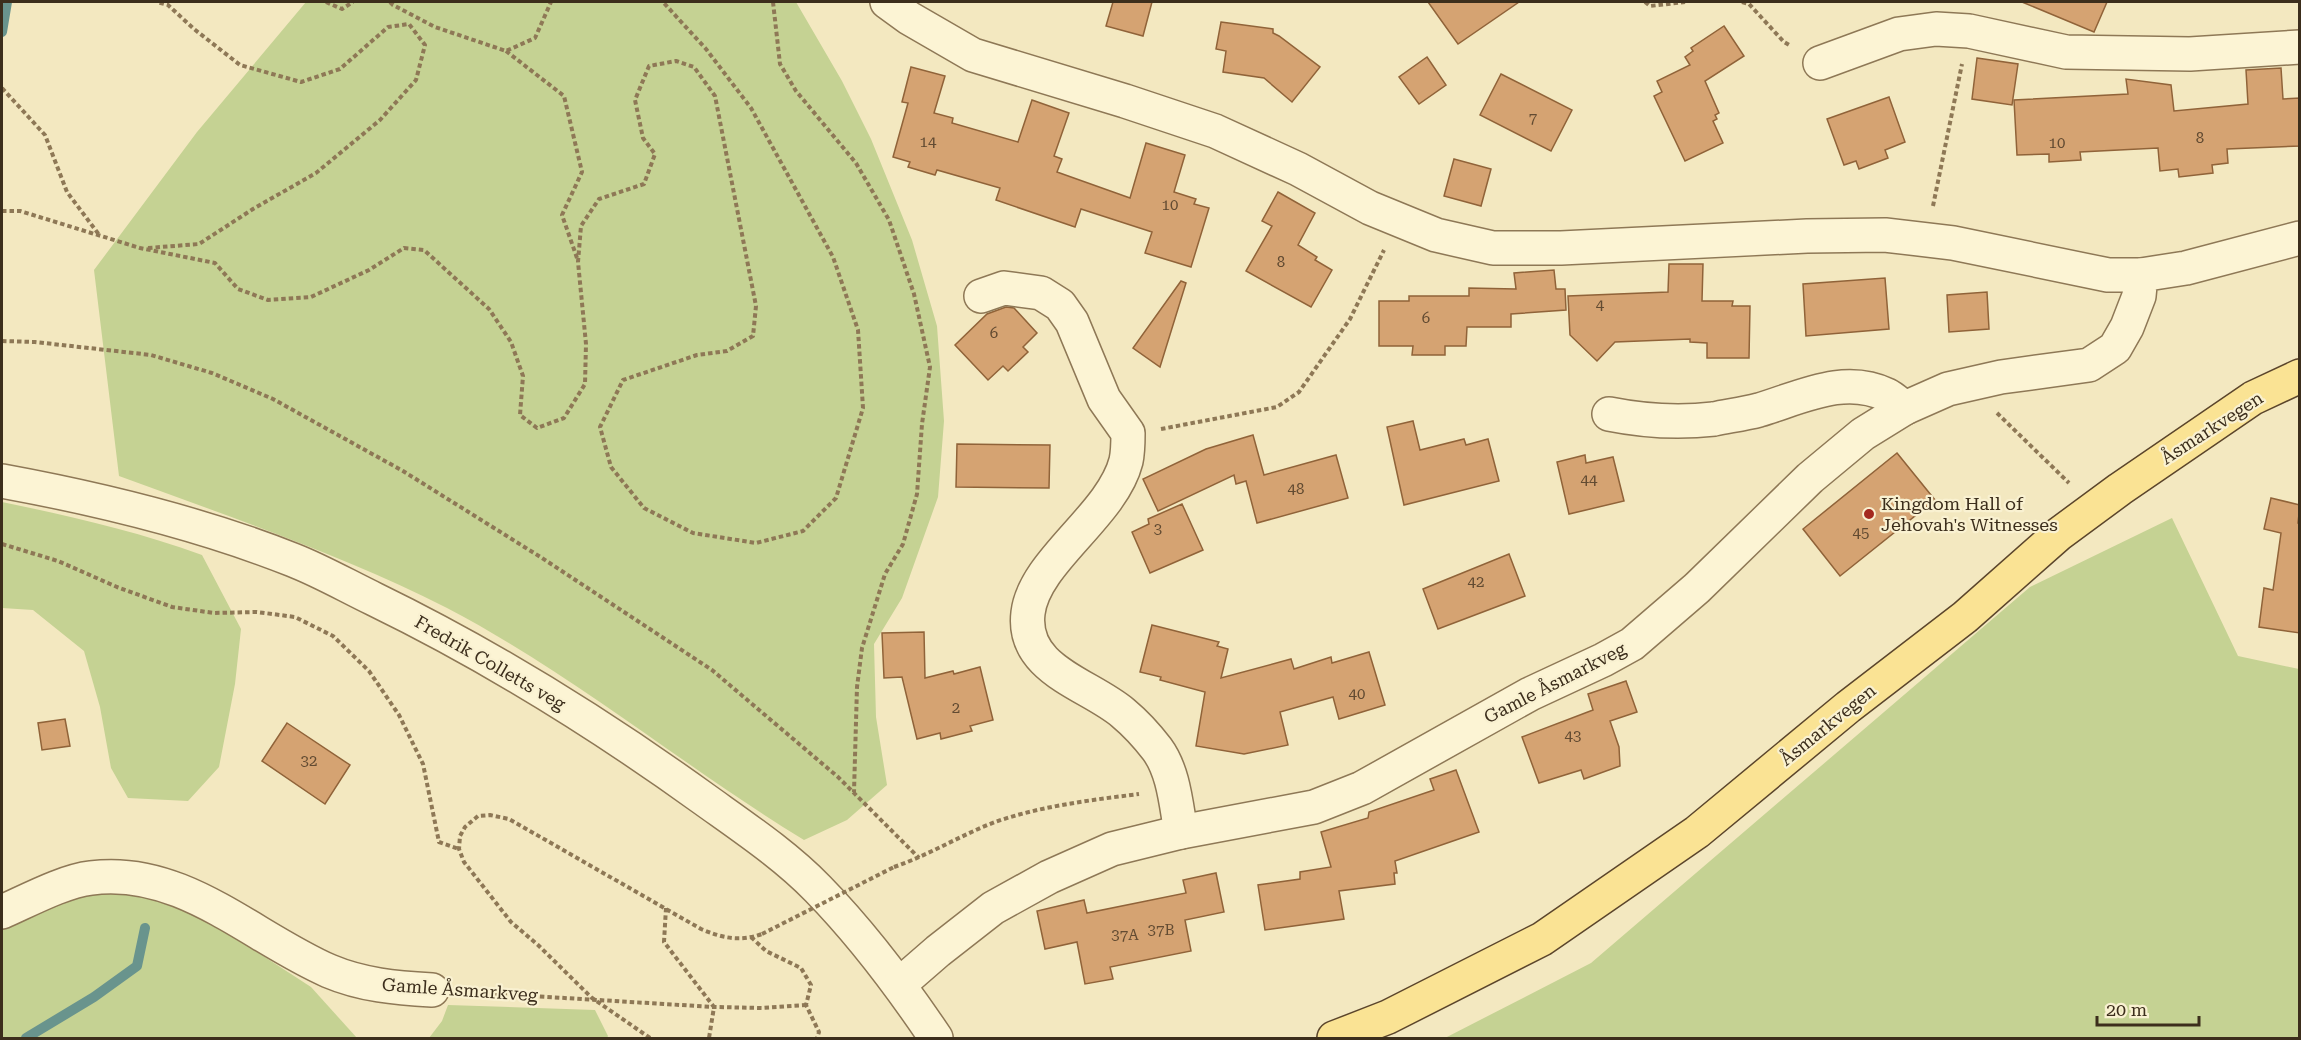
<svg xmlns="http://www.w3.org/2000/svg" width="2301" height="1040" font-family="'Roboto Serif',serif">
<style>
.green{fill:#c5d293}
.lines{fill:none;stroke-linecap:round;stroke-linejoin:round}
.stream{stroke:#69948d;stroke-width:10}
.building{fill:#d5a372;stroke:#906339;stroke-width:1.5}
.minor-casing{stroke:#8e7856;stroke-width:36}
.major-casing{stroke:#5b452b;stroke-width:36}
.path{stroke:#8e7856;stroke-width:4;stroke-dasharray:4.5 3;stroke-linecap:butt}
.minor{stroke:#fcf4d4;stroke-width:33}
.major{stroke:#fae394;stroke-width:33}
.path-bridge{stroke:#8e7856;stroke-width:4;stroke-dasharray:4.5 3;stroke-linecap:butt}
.poi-dot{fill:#a4291f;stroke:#f9f1d1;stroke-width:2}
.labels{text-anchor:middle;stroke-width:4.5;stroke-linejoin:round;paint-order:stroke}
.number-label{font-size:15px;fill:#624b32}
.street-label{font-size:18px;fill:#3c2e1c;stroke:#f9f1d1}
.poi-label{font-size:18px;fill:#3c2e1c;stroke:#f9f1d1;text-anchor:start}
</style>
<rect width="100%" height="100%" fill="#f3e8c0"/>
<g class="green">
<path d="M306,2h490l46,79 29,58 41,101 25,86 7,95 -6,76 -36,101 -28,46 2,73 11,68 -40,35 -43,20c-121,-74 -231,-166 -357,-232 -106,-54 -217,-91 -328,-132l-25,-206 103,-138z"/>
<path d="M2,502c68,14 134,29 200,53l39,74 -6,55 -16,83 -31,34 -60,-3 -17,-30 -11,-61 -16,-56 -51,-41 -31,-2z"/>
<polygon points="2172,518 2238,656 2299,669 2299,1038 1445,1038 1591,963 2030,587"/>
<polygon points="120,893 145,896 186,910 234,937 311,987 357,1038 2,1038 2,927 62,903 93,894"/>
<polygon points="448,1005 595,1010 608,1036 607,1038 429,1038 442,1021"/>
</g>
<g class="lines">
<g class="stream">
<polyline points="2,32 7,2"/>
<polyline points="26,1038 94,997 137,966 145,928"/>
</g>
</g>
<g class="building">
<polygon points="1113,2 1152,2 1143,36 1106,26"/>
<polygon points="1428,2 1519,2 1458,44"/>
<polygon points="2022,2 2107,2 2094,32"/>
<polygon points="1221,22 1273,29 1273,33 1279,36 1320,67 1292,102 1264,78 1223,72 1226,51 1216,49"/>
<polygon points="1724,26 1744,56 1705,81 1719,113 1715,115 1717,119 1713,121 1723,143 1685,161 1654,96 1662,92 1657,81 1690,65 1685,57 1693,51 1691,48"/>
<polygon points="1427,57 1446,85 1419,104 1399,77"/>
<polygon points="1977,58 2018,64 2012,105 1972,99"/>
<polygon points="911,67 945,76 934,113 953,118 952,123 1018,142 1032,100 1069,113 1054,156 1062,159 1057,172 1130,198 1146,143 1185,155 1174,192 1196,199 1194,204 1209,208 1191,267 1145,253 1152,232 1081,209 1075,227 996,200 1000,188 937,170 935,175 908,167 910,162 893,157 908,103 902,102"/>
<polygon points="2281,68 2283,99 2300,98 2300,146 2227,149 2228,163 2212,165 2213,173 2179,177 2178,169 2160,171 2158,148 2080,152 2081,160 2049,162 2049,154 2017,155 2014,100 2128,94 2126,79 2171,85 2174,111 2248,104 2246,70"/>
<polygon points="1501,74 1572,110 1551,151 1480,115"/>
<polygon points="1889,97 1905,142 1885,150 1888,158 1859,169 1856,161 1844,165 1827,119"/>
<polygon points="1454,159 1491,169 1481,206 1444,196"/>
<polygon points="1278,192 1315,213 1298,245 1317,257 1315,260 1332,270 1311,307 1246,271 1272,226 1262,221"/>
<polygon points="1669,264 1703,264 1702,301 1733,301 1732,306 1750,306 1749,358 1707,358 1707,343 1690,342 1690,339 1615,342 1597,361 1570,335 1568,296 1668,292"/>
<polygon points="1554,270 1556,289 1565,289 1566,310 1511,314 1511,327 1467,327 1466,346 1445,346 1445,355 1412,355 1413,346 1379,346 1379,301 1409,301 1409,296 1469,296 1469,288 1516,289 1514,273"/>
<polygon points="1885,278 1889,329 1806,336 1803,284"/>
<polygon points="1181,281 1186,283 1160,367 1133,348"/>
<polygon points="1987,292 1989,329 1949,332 1947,295"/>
<polygon points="1006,307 1014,308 1037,333 1023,347 1028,352 1008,371 1003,366 988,380 955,345 987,314"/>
<polygon points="1413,421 1420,450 1464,439 1466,445 1488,439 1499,481 1404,505 1387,427"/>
<polygon points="1253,435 1264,475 1336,455 1348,498 1257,523 1246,481 1236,484 1234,475 1158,511 1143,479 1206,449"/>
<polygon points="957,444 1050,445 1049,488 956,487"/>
<polygon points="1897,453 1935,500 1840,576 1803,529"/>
<polygon points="1585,455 1586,463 1613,457 1624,501 1569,514 1557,462"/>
<polygon points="2271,498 2300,505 2298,523 2300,523 2300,633 2259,627 2264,588 2273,590 2281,533 2264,529"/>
<polygon points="1182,504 1203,550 1150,573 1132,532 1149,524 1148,519"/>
<polygon points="1509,554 1525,596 1438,629 1423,589"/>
<polygon points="1152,625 1219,642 1217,646 1228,649 1221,678 1291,659 1294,669 1331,657 1332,663 1369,652 1385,705 1339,719 1333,697 1280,712 1288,745 1244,754 1196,746 1205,692 1160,680 1161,677 1140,672"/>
<polygon points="924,632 925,678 953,671 954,674 980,667 993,720 970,726 972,731 941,739 940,733 917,739 902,677 884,678 882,633"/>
<polygon points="1626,681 1637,712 1610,721 1619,747 1620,766 1584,779 1581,770 1539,783 1522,737 1593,710 1588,694"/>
<polygon points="65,719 70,746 42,750 38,723"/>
<polygon points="287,723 350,765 325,804 262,761"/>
<polygon points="1456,770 1479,832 1395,861 1397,873 1394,873 1395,884 1339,891 1344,919 1265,930 1258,885 1300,879 1300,872 1331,867 1321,832 1368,818 1369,812 1434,790 1430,779"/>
<polygon points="1216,873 1224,912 1185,920 1191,951 1110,967 1113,979 1085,984 1077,942 1045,949 1037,911 1084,900 1087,913 1186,893 1183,880"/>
</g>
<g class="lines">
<g class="minor-casing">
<g id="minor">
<polyline points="887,2 909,18 973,55 1125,101 1215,131 1298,169 1370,208 1436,235 1493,248 1561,248 1807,236 1885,235 1953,243 2108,275 2141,275"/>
<polyline points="1820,63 1899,34 1936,29 1969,31 2066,52 2190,54 2300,47"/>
<path d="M981,296l23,-8 37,5 19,12 12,17 32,77 24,34c0,9 0,19 -2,28 -14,55 -92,100 -98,152 -7,57 61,71 95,100 12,10 24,23 34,36 17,23 19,56 24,83"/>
<path d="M1609,414c35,7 70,9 105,5 14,-3 30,-5 45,-9 41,-12 85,-36 128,-15 6,3 12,9 18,13"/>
<path d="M2,481c98,18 198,42 291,79 28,11 54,26 81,39 115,56 226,125 330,200 39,28 81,56 114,90 45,46 83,97 118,149"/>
<path d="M2,912c25,-11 62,-31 89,-34 91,-12 160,59 238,93 33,14 67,17 103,19"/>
<polyline points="900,984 938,951 993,908 1049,877 1112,849 1181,832 1314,807 1362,788 1530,694 1603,660 1632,644 1697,588 1810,478 1863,434 1905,408 1948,389 2001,377 2089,365 2115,348 2127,327 2139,296 2141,275 2186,268 2300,238"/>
</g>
</g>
<g class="major-casing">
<polyline id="major" points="1334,1038 1388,1017 1542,939 1697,832 1848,707 1965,617 2059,534 2120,489 2253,398 2300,376"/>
</g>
<g class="path">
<polyline points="326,2 342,9 353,2"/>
<polyline points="390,2 393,5 435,27 506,51 535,38 551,2"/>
<polyline points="773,2 780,64 796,91 856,163 889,220 914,294 930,367 922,424 917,494 903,544 885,574 862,648 857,687 854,792"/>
<polyline points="1645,2 1650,6 1685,2"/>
<polyline points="1742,2 1749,4 1784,42 1791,46"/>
<polyline points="506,51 564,96 582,172 562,215 577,258"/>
<polyline points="2,88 45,135 67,192 100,236"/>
<polyline points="1933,206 1962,64"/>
<polyline points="2,211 20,211 140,248 215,263 238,289 268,300 311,297 369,270 404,248 424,250 489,309 511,342 523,376 520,415 537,428 564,418 585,384 586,344 578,262 581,226 599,199 644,184 655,154 643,138 635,100 649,66 676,61 694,67 715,96 756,306 753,336 727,351 697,355 623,380 600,427 611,467 644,508 693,533 756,543 803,531 836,498 863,408 858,330 833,257 751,108 706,49 663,2"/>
<polyline points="148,248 199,244 253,209 316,173 380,120 416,80 425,45 409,24 388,27 340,69 301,82 240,65 194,29 168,5 157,2"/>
<polyline points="2,341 35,342 151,355 212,373 273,399 403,471 542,558 712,670 838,777 919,858"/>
<polyline points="1997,413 2069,483"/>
<polyline points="1161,429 1277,407 1299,392 1350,319 1384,250"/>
<polyline points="2,544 58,561 117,587 172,607 214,613 257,612 295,617 333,636 369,671 399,715 423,764 439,842 459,849"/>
<path d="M894,867c35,-12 67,-32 101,-45 46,-16 96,-22 144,-28"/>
<polyline points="666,908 664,942 714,1007 709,1038"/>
<polyline points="751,937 766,951 801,968 811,985 806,1005 819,1032 817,1038"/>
<polyline points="465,992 714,1007 762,1008 806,1005"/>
<path d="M650,1038l-58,-40 -54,-53 -27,-23 -47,-60 -5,-13 1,-13 5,-9 13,-11 12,-1 19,4 192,110c21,9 39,13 61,5"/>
</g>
<use href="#minor" class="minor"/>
<use href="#major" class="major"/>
<polyline class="path-bridge" points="762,934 894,867"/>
</g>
<circle class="poi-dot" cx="1869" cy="514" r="6"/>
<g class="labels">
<g class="number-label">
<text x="1533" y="123">7</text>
<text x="2200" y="143">8</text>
<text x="928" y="147">14</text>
<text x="2057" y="148">10</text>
<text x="1170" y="210">10</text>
<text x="1281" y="267">8</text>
<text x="1600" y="310">4</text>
<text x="1426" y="323">6</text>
<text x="994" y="338">6</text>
<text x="1589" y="485">44</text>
<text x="1296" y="494">48</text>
<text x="1158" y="534">3</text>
<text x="1861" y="538">45</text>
<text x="1476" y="587">42</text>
<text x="1357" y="699">40</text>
<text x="956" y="713">2</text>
<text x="1573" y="741">43</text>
<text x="309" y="766">32</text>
<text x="1161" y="935">37B</text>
<text x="1125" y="940">37A</text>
</g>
<g class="street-label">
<text transform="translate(2212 428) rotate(-33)" y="6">Åsmarkvegen</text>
<text transform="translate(490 663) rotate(30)" y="6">Fredrik Colletts veg</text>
<text transform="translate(1555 683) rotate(-27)" y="6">Gamle Åsmarkveg</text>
<text transform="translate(1828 725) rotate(-39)" y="6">Åsmarkvegen</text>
<text transform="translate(460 990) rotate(4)" y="6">Gamle Åsmarkveg</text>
</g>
<g class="poi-label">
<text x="1881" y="510">Kingdom Hall of<tspan x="1881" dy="21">Jehovah's Witnesses</tspan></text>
</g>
</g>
<rect width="2301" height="1040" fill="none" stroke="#3c2e1c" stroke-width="6"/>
<path d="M2097 1016v9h102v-9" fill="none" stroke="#3c2e1c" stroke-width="3"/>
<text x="2106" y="1016" font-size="18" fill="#3c2e1c" stroke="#f9f1d1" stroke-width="4.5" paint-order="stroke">20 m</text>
</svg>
